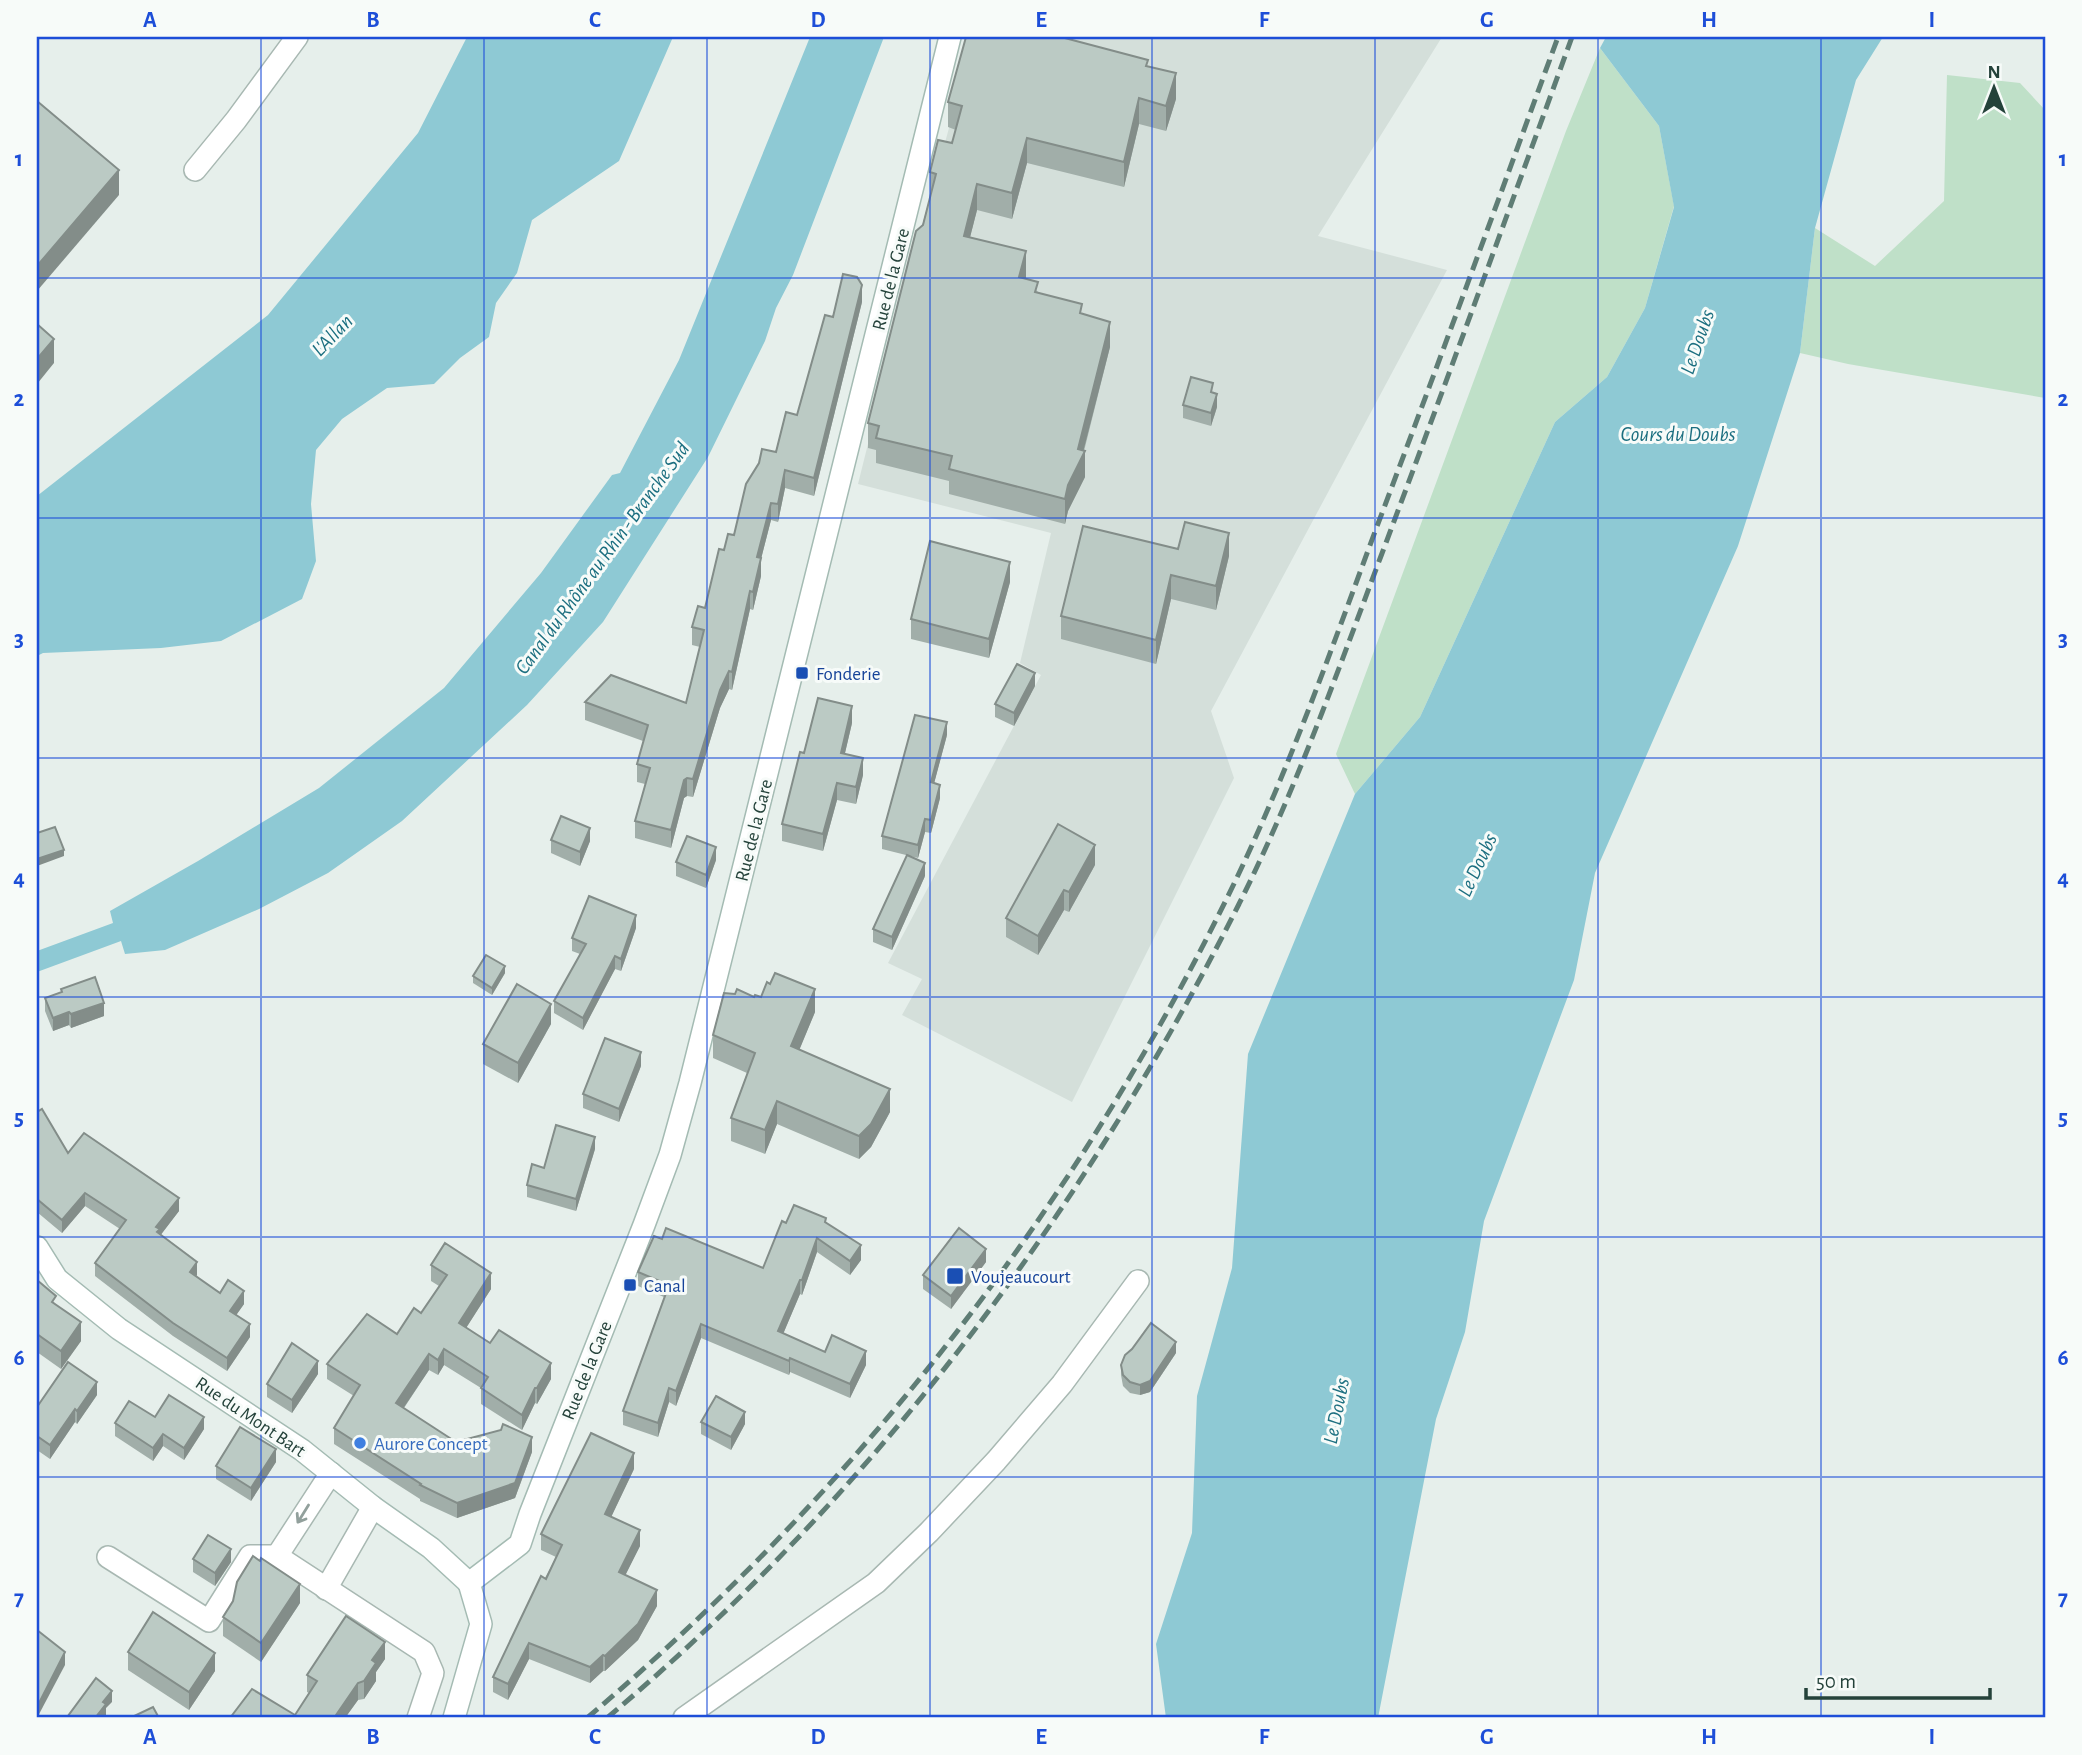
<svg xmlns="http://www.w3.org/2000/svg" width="2082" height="1755" font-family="'Alegreya Sans',sans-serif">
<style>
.built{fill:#d4dfda}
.green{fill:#bfe0c8}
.water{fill:#8ec9d4}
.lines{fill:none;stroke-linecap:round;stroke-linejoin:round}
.street-casing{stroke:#a8b8b2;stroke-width:24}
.secondary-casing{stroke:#a4bbb3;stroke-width:24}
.street{stroke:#fff;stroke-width:21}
.secondary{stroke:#fff;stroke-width:21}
.rail{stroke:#5f7d75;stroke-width:5;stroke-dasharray:14 7;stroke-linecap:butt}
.wall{fill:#a1aea9}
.shaded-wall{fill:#838d89}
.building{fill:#bbcac4;stroke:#838d89;stroke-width:2}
.oneway{stroke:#92a09c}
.grid{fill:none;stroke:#1d4ed8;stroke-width:2;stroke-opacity:0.55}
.transit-dot{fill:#1a4fb4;stroke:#f7fbf9;stroke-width:2.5}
.shop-dot{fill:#3f7fe0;stroke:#f7fbf9;stroke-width:2.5}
.labels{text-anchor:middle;stroke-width:6;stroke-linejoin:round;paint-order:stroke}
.street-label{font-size:19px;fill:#24423a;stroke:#f7fbf9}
.transit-label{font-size:19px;fill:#164399;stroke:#f7fbf9;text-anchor:start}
.shop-label{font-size:19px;fill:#366cbe;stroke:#f7fbf9;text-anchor:start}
.water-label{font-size:21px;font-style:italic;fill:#1c6f80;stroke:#f7fbf9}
.neatline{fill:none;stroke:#1d4ed8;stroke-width:2.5}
.grid-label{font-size:23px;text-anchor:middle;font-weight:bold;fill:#1d4ed8}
</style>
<rect width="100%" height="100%" fill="#e6efeb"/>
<polygon class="built" points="974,37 1442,37 1318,236 1447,270 1211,711 1234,778 1072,1102 902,1015 922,979 888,963 1041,675 1020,663 1051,533 858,484 924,219"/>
<g class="green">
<polygon points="1600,48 1659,126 1674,206 1645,308 1607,377 1555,422 1420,717 1355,794 1336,754 1566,131"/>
<polygon points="1947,75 2020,83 2045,110 2045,398 1848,364 1800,353 1815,228 1875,266 1944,201"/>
</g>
<g class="water">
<polygon points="467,37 673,37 619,161 532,220 517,273 496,303 489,337 460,358 434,384 387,388 342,419 316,450 311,504 316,561 302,599 221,641 161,648 43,653 37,656 37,496 268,315 418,133"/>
<polygon points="810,37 884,37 793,275 776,308 765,341 708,457 603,622 527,705 402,821 328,873 259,909 165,950 125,954 121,941 37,972 37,951 113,923 110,911 198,861 319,788 444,688 541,573 612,475 620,473 679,360"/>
<polygon points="1606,37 1883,37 1856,80 1815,228 1800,353 1738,546 1595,873 1574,980 1484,1221 1465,1332 1436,1419 1378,1718 1166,1718 1156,1644 1192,1533 1197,1396 1232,1268 1248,1054 1355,794 1420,717 1555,422 1607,377 1645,308 1674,207 1659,126 1600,48"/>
</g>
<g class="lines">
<g class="street-casing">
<g id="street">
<polyline points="195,170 236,120 297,37"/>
<polyline points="277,1556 424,1652 433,1673 418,1718"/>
<polyline points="277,1556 331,1473"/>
<polyline points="108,1557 209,1621 250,1556 277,1556"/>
<polyline points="326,1589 373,1507"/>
<polyline points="684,1718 876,1583 929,1532 996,1461 1062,1384 1138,1281"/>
</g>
</g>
<g class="secondary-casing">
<g id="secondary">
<polyline points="37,1247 57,1279 119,1329 302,1450 373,1507 431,1548 469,1583"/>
<polyline points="469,1583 520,1544 530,1514 644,1225 670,1155 690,1083 950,37"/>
<polyline points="454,1718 481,1624 469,1583"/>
</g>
</g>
<use href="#street" class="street"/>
<use href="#secondary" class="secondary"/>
<g class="rail">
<path d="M587,1718c269,-227 485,-505 641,-822 58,-118 102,-243 148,-367 62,-164 122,-328 182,-492"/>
<path d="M607,1718c266,-224 476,-504 632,-814 56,-112 98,-231 142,-348 65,-173 128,-346 191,-519"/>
</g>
</g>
<g class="wall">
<polygon points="1148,66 1176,99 1166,131 1139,124 1124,187 1027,163 1012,219 977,210 970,237 1026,277 1025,279 1038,292 1082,314 1110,347 1084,451 1085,477 1068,511 1065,524 949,494 949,481 876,463 876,450 868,448 868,423 930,197 930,172 952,143 956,130 948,127 948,102"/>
<polygon points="862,302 814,496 785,488 778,522 771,520 761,559 761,576 753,610 750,609 732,690 729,689 720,708 693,797 687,796 684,798 671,848 635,838 635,821 645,784 637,782 637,764 643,741 585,720 585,702 686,703 700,647 692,645 692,627 705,608 724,550 734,535 776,452 797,415 833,317"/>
<polygon points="1183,405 1217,407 1211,426 1183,418"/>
<polygon points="1178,549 1229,556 1216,610 1171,599 1156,664 1061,639 1061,616"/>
<polygon points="1010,582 989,658 911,639 911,619"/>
<polygon points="1035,686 1014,726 995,717 995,704"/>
<polygon points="852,723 845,753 863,775 856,804 837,800 823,851 782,841 782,824 804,753"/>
<polygon points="947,735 934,783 940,798 931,833 925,832 918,858 882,849 882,836"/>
<polygon points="551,840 590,841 580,866 551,853"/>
<polygon points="716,860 706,888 676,876 676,862"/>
<polygon points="1095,865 1069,912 1064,910 1038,955 1006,937 1006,918"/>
<polygon points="925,876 892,950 873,942 873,929"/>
<polygon points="636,928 621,971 615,969 583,1030 554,1013 554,1001 580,954 572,951 572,938"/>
<polygon points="505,973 492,995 473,983 473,976"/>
<polygon points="61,989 104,1016 71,1028 69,1025 53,1031 45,1011 45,998 61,992"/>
<polygon points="754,997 761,997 815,1012 799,1050 890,1112 871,1147 859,1159 777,1124 765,1154 731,1141 731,1118 747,1073 713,1058 713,1035"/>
<polygon points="551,1024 518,1083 483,1064 483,1044"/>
<polygon points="641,1066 619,1122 583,1108 583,1094"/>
<polygon points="37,1112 68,1153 179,1211 160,1235 197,1275 195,1276 220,1293 244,1304 236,1315 250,1337 227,1371 173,1336 95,1276 95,1263 120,1229 85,1206 62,1233 37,1212"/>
<polygon points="595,1149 576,1211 527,1197 527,1185 544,1168"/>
<polygon points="786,1223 826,1223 861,1260 850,1275 817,1252 802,1295 800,1294 783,1334 825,1352 866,1365 850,1398 790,1372 789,1375 701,1338 676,1406 669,1402 658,1437 623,1425 623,1411 664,1297 638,1286 638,1272 662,1239 763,1268"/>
<polygon points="986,1262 951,1309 923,1289 923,1275"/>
<polygon points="431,1265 491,1289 466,1328 551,1379 537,1404 535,1403 522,1430 481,1404 481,1388 444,1365 438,1375 429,1370 404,1408 456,1442 532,1452 515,1498 457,1518 420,1501 420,1499 334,1444 334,1428 354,1396 327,1379 327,1364 397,1334 421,1313 439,1286 431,1281"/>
<polygon points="37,1280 56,1305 81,1341 61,1369 37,1352"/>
<polygon points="1176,1353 1150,1392 1140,1395 1130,1393 1123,1386 1121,1375 1121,1365"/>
<polygon points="318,1374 292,1413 267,1397 267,1384"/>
<polygon points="97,1395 77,1424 75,1422 50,1459 37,1450 37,1407"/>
<polygon points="155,1417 204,1429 184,1460 163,1446 153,1461 115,1436 115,1423"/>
<polygon points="701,1422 745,1424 731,1450 701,1434"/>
<polygon points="276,1462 251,1501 216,1479 216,1466"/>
<polygon points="634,1469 611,1517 640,1546 625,1575 657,1606 638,1640 605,1671 603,1671 590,1683 529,1659 508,1700 493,1692 493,1677 556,1557 541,1550 541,1534"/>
<polygon points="193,1559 231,1562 215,1586 193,1572"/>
<polygon points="300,1603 261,1662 223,1636 223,1617"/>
<polygon points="128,1652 215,1671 189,1710 128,1670"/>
<polygon points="385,1659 376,1672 376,1681 364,1699 358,1700 345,1718 230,1718 295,1715 309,1693 307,1692 307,1675"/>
</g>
<g class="shaded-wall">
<polygon points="1176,73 1176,99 1166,131 1166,106"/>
<polygon points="1139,98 1139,124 1124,187 1124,162"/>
<polygon points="1027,138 1027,163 1012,219 1012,193"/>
<polygon points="119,170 119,195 37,291 37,266"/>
<polygon points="977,184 977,210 964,261 964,236"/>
<polygon points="1026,251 1026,277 1019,303 1019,277"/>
<polygon points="862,285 862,302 814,496 814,478"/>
<polygon points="1110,322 1110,347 1082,456 1085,451 1085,477 1068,511 1065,524 1065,499"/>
<polygon points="54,339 54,363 37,384 37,359"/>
<polygon points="1217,394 1217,407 1211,426 1211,413"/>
<polygon points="785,470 785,488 778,522 778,504"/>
<polygon points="771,503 771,520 761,559 761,576 753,610 753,592 757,557"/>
<polygon points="1229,533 1229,556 1216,610 1216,586"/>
<polygon points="1010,562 1010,582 989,658 989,639"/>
<polygon points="1171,575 1171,599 1156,664 1156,640"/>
<polygon points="750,591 750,609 732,690 732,672"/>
<polygon points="729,671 729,689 720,708 693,797 693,779 720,690"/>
<polygon points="1035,673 1035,686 1014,726 1014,713"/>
<polygon points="852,706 852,723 841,770 841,753"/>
<polygon points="947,722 947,735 931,795 931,782"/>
<polygon points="863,758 863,775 856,804 856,787"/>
<polygon points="687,778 687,796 684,798 671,848 671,830 684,780"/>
<polygon points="837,783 837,800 823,851 823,834"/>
<polygon points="940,785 940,798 931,833 931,820"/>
<polygon points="925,819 925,832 918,858 918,845"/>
<polygon points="590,828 590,841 580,866 580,852"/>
<polygon points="1095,845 1095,865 1069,912 1069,892"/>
<polygon points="716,847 716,860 706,888 706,875"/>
<polygon points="64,850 64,856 37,866 37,859"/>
<polygon points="925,863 925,876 892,950 892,937"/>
<polygon points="1064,890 1064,910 1038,955 1038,936"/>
<polygon points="636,915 636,928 621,971 621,959"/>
<polygon points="615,956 615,969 583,1030 583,1018"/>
<polygon points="505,966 505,973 492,995 492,988"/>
<polygon points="815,989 815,1012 791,1070 791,1046"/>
<polygon points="104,1003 104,1016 71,1028 71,1014"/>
<polygon points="551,1004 551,1024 518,1083 518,1063"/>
<polygon points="69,1012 69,1025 53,1031 53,1018"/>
<polygon points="641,1052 641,1066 619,1122 619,1109"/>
<polygon points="890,1089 890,1112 871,1147 859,1159 859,1136"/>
<polygon points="777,1101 777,1124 765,1154 765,1130"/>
<polygon points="595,1137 595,1149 576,1211 576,1199"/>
<polygon points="85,1193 85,1206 62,1233 62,1220"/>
<polygon points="179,1198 179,1211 160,1236 160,1242 156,1227"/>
<polygon points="817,1238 817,1252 802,1295 802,1280"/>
<polygon points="861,1245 861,1260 850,1275 850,1261"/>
<polygon points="986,1249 986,1262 951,1309 951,1296"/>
<polygon points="197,1262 197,1275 190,1285 190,1272"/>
<polygon points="491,1273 491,1289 459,1339 459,1323"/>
<polygon points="800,1280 800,1294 778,1346 778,1331"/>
<polygon points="244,1291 244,1304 230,1324 230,1311"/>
<polygon points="81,1322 81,1341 61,1369 61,1351"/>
<polygon points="250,1324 250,1337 227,1371 227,1358"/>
<polygon points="701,1324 701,1338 676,1406 676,1391"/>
<polygon points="1176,1342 1176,1353 1150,1392 1140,1395 1140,1385"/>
<polygon points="444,1349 444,1365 438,1375 438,1360"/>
<polygon points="866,1351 866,1365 850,1398 850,1384"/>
<polygon points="429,1354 429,1370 396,1419 396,1403"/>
<polygon points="790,1358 790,1372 789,1375 789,1361"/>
<polygon points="318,1361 318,1374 292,1413 292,1400"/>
<polygon points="551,1363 551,1379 537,1404 537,1388"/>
<polygon points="97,1382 97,1395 77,1424 77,1411"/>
<polygon points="535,1388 535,1403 522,1430 522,1415"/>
<polygon points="669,1388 669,1402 658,1437 658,1423"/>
<polygon points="75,1409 75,1422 50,1459 50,1445"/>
<polygon points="745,1412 745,1424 731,1450 731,1437"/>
<polygon points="204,1417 204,1429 184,1460 184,1448"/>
<polygon points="163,1434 163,1446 153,1461 153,1448"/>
<polygon points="532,1437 532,1452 515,1498 457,1518 457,1503"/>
<polygon points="276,1449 276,1462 251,1501 251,1488"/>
<polygon points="634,1453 634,1469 605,1530 605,1514"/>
<polygon points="640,1530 640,1546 619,1588 619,1572"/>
<polygon points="231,1549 231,1562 215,1586 215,1573"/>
<polygon points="300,1584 300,1603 261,1662 261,1643"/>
<polygon points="657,1590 657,1606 638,1640 605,1671 605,1656"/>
<polygon points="385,1642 385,1659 376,1672 376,1681 364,1699 364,1681 372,1660"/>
<polygon points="529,1643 529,1659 508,1700 508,1684"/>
<polygon points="65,1652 65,1665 37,1718 37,1707"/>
<polygon points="215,1653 215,1671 189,1710 189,1692"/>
<polygon points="603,1655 603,1671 590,1683 590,1667"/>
<polygon points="358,1683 358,1700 345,1718 334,1718"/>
<polygon points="112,1691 112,1702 106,1708 106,1715 104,1718 95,1718 103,1702"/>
</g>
<g class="building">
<polygon points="966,37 1061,37 1148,60 1146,66 1176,73 1166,106 1139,98 1124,162 1027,138 1012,193 977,184 964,236 1026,251 1019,277 1038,282 1035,292 1082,304 1080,313 1110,322 1078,449 1085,451 1068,485 1065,499 949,469 952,456 876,438 879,426 868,423 916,231 923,225 936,174 930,172 938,140 952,143 962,106 948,102"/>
<polygon points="37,101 119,170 37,266"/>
<polygon points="843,274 857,277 862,285 814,478 785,470 778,504 771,503 757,557 761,558 753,592 750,591 732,672 729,671 720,690 693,779 687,778 684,780 671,830 635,821 650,768 637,764 648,725 585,702 611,675 686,703 704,630 692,627 698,606 705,608 719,549 724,550 728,534 734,535 746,484 759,463 762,449 776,452 786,412 797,415 825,315 833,317"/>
<polygon points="37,324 54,339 37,359"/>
<polygon points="1191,377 1213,383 1211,392 1217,394 1211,413 1183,405"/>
<polygon points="1185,522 1229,533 1216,586 1171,575 1156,640 1061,616 1083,526 1178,549"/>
<polygon points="930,541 1010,562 989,639 911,619"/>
<polygon points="1017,664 1035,673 1014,713 995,704"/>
<polygon points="818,698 852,706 841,753 863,758 856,787 837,783 823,834 782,824 800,752 804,753"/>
<polygon points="915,715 947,722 931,782 940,785 931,820 925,819 918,845 882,836"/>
<polygon points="561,816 590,828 580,852 551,840"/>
<polygon points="1058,824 1095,845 1069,892 1064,890 1038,936 1006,918"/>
<polygon points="55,827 64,850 37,859 37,833"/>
<polygon points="687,836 716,847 706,875 676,862"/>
<polygon points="907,855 925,863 892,937 873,929"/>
<polygon points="589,896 636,915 621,959 615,956 583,1018 554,1001 586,944 572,938"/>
<polygon points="486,955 505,966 492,988 473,976"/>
<polygon points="775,973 815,989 791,1046 890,1089 871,1124 859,1136 777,1101 765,1130 731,1118 755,1053 713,1035 724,993 735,994 737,989 754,997 755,995 761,997 767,982 770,984"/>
<polygon points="95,977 104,1003 71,1014 69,1012 53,1018 45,998 62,992 61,989"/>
<polygon points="517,984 551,1004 518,1063 483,1044"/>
<polygon points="605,1038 641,1052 619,1109 583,1094"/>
<polygon points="42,1109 68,1153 84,1133 179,1198 156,1227 160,1229 157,1232 197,1262 190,1272 220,1293 228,1280 244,1291 230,1311 250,1324 227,1358 173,1323 95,1263 126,1220 85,1193 62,1220 37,1199 37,1194 38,1192 37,1189 37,1112"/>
<polygon points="556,1125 595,1137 576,1199 527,1185 532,1164 544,1168"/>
<polygon points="794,1205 826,1218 825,1222 861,1245 850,1261 817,1238 802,1280 800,1280 778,1331 825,1352 832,1335 866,1351 850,1384 790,1358 789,1361 701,1324 676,1391 669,1388 658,1423 623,1411 669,1285 638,1272 654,1236 662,1239 666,1228 763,1268 782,1221 786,1223"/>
<polygon points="959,1228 986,1249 951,1296 923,1275"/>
<polygon points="445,1243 491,1273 459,1323 490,1343 499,1330 551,1363 537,1388 535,1388 522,1415 481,1388 488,1377 444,1349 438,1360 429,1354 396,1403 456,1442 501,1430 503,1424 532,1437 515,1483 457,1503 420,1485 421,1484 334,1428 360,1385 327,1364 367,1314 397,1334 414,1308 421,1313 447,1275 431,1265"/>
<polygon points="37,1280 56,1296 52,1302 81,1322 61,1351 37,1334"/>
<polygon points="1151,1323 1176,1342 1150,1381 1140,1385 1130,1382 1123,1375 1121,1365 1125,1355 1132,1349"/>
<polygon points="292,1343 318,1361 292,1400 267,1384"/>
<polygon points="68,1362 97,1382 77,1411 75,1409 50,1445 37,1436 37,1407"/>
<polygon points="169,1395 204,1417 184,1448 163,1434 153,1448 115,1423 129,1401 155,1417"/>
<polygon points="716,1396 745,1412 731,1437 701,1422"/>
<polygon points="240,1427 276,1449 251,1488 216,1466"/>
<polygon points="591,1433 634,1453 605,1514 640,1530 619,1572 657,1590 638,1624 605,1656 603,1655 590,1667 529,1643 508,1684 493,1677 541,1576 546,1579 562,1545 541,1534"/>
<polygon points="208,1535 231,1549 215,1573 193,1559"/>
<polygon points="253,1556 260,1561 261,1558 300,1584 261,1643 223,1617 233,1601 237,1582"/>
<polygon points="153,1612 215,1653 189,1692 128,1652"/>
<polygon points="346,1616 385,1642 372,1660 376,1663 364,1681 358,1683 334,1718 230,1718 252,1689 295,1715 317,1681 307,1675"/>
<polygon points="37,1630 65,1652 37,1707"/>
<polygon points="96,1678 112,1691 103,1702 106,1704 95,1718 70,1718 68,1716"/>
<polygon points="153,1707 159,1718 130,1718"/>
</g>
<defs><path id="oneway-shaft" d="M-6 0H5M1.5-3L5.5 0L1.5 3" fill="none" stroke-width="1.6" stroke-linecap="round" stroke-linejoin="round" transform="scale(1.75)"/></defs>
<use class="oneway" href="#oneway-shaft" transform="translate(303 1514) rotate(122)"/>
<path class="grid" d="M261,37v1681M484,37v1681M707,37v1681M930,37v1681M1152,37v1681M1375,37v1681M1598,37v1681M1821,37v1681M37,278h2008M37,518h2008M37,758h2008M37,997h2008M37,1237h2008M37,1477h2008"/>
<g class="transit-dot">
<rect x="795" y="666" width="14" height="14" rx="3.5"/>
<rect x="946" y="1267" width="18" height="18" rx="3.5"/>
<rect x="623" y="1278" width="14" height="14" rx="3.5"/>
</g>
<circle class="shop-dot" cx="360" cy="1443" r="7"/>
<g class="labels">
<g class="street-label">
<text transform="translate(890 279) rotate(-76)" y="7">Rue de la Gare</text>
<text transform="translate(753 830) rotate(-76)" y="7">Rue de la Gare</text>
<text transform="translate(586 1370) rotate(-68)" y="7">Rue de la Gare</text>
<text transform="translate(251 1416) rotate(34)" y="7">Rue du Mont Bart</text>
</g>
<g class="transit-label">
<text x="816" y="680">Fonderie</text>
<text x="971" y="1283">Voujeaucourt</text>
<text x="644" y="1292">Canal</text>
</g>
<g class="shop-label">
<text x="374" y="1450">Aurore Concept</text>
</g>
<g class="water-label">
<text transform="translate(332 335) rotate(-46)" y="7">L'Allan</text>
<text transform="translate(1697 342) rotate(-71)" y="7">Le Doubs</text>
<text x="1678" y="441">Cours du Doubs</text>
<text transform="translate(602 558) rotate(-54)" y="7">Canal du Rhône au Rhin - Branche Sud</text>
<text transform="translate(1477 865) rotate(-65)" y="7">Le Doubs</text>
<text transform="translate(1336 1411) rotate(-79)" y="7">Le Doubs</text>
</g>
</g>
<rect width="2082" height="1755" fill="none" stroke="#f7fbf9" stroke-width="77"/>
<g transform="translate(1994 88)" stroke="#f7fbf9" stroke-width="5" paint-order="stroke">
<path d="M0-5L12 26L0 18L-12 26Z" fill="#24423a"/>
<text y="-10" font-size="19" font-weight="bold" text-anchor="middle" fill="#24423a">N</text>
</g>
<path d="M1806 1688v10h184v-10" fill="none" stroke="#24423a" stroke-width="3.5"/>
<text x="1816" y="1688" font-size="21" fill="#24423a" stroke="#f7fbf9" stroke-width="5" paint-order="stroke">50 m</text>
<rect x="38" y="38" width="2006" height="1678" class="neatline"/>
<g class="grid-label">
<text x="150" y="27">A</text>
<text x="373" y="27">B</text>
<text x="595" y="27">C</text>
<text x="818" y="27">D</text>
<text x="1041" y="27">E</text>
<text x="1264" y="27">F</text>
<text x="1487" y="27">G</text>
<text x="1709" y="27">H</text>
<text x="1932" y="27">I</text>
<text x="19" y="166">1</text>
<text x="2063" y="166">1</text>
<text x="19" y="406">2</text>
<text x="2063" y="406">2</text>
<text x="19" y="646">3</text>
<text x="2063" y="646">3</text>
<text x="19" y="885">4</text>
<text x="2063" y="885">4</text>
<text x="19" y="1125">5</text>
<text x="2063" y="1125">5</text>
<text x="19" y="1365">6</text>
<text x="2063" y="1365">6</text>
<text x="19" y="1605">7</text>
<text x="2063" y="1605">7</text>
<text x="150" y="1744">A</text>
<text x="373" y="1744">B</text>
<text x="595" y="1744">C</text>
<text x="818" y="1744">D</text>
<text x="1041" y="1744">E</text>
<text x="1264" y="1744">F</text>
<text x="1487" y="1744">G</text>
<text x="1709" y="1744">H</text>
<text x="1932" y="1744">I</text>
</g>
</svg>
